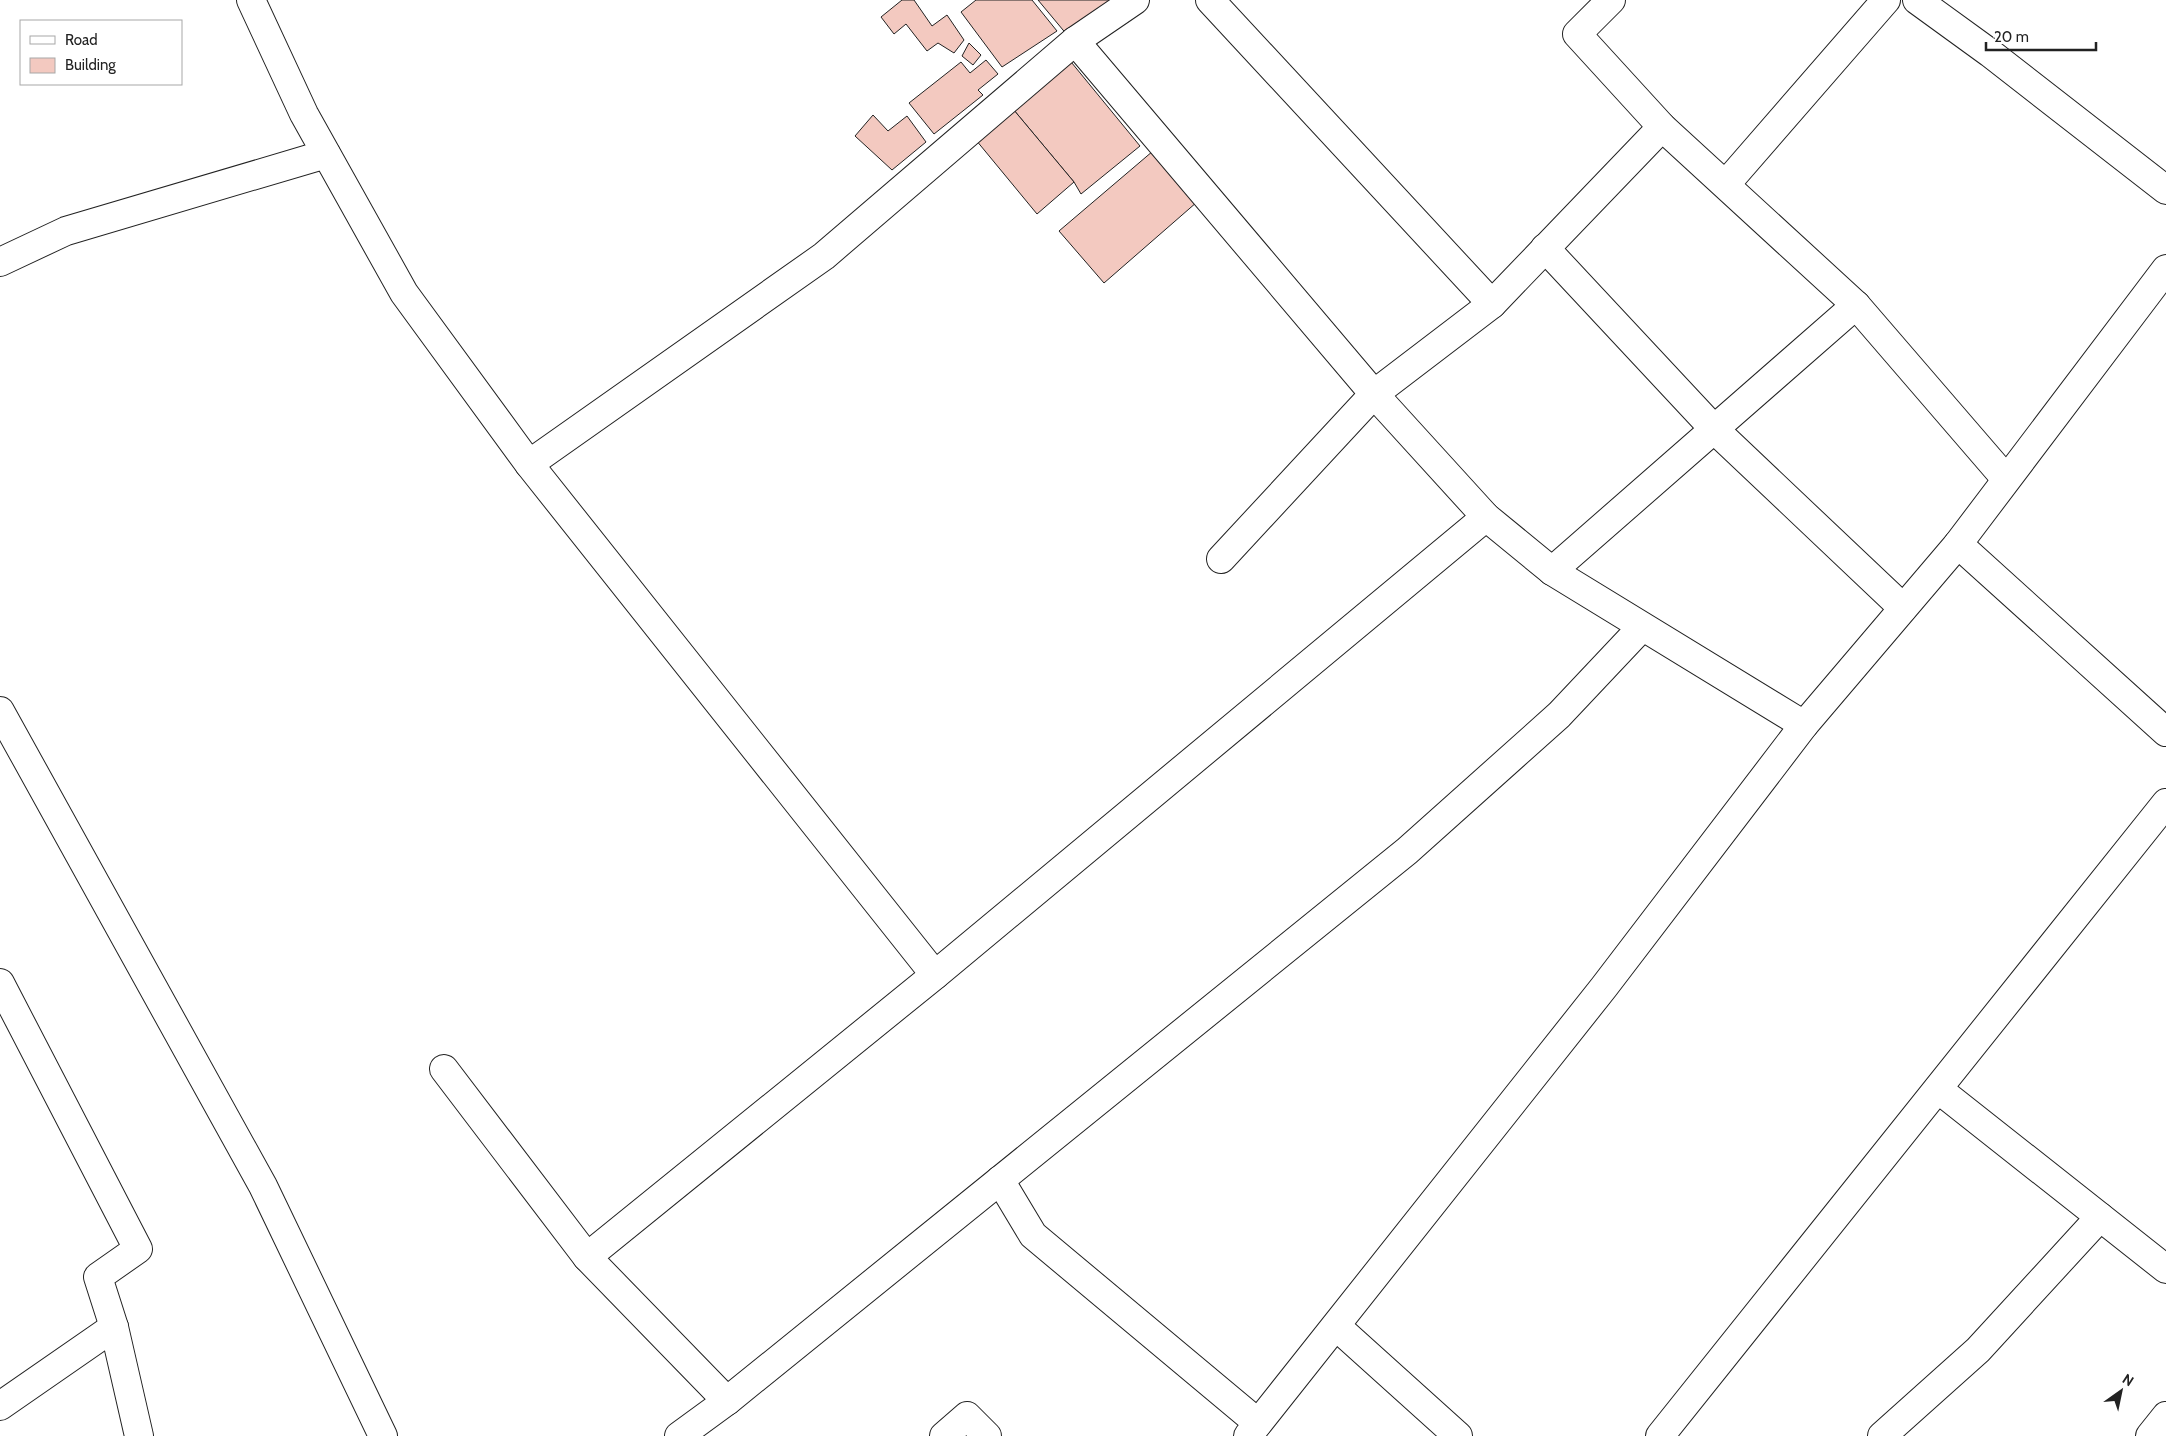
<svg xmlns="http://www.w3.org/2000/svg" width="2166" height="1436" font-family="Cabin,sans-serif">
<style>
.building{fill:#f3c9c0;stroke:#222}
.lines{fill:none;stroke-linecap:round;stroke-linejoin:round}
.minor-casing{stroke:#222;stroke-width:30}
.minor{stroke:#fff;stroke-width:28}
</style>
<rect width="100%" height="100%" fill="#fff"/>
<g class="building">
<polygon points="902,0 914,0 932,26 947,15 964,40 954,53 938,43 927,51 906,24 894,34 881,17"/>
<polygon points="976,0 1032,0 1057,31 1002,67 961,12"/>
<polygon points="1038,0 1115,0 1068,36"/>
<polygon points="969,43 981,55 973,65 962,56"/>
<polygon points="1067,57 1140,146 1081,194 1074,182 1008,103"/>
<polygon points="986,60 998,74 978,90 983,95 934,134 909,103 961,62 970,73"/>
<polygon points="1008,103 1074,182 1037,214 971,134"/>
<polygon points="873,115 888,131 907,116 926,142 892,170 855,136"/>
<polygon points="1153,151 1197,202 1104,283 1059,231"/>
</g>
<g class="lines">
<g class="minor-casing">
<g id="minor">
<polyline points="251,0 304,114 404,293 529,464 935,975"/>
<polyline points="1210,0 1492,304"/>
<polyline points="1611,0 1577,34 1662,127 1856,305 2006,479"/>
<polyline points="1917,0 1990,53 2166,190"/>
<polyline points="1075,41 1374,394 1486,517 1552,571 1804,725"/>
<polyline points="1726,184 1886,0"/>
<polyline points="1545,248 1714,429 1903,608"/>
<polyline points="0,262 66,231 326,154"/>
<polyline points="529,464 824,256 1075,41 1135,0"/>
<polyline points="1958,544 2166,732"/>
<polyline points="1221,559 1374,394 1492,304 1662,127"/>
<polyline points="1552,571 1856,305"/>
<polyline points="0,711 263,1186 383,1436"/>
<polyline points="0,983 138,1249 98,1277 114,1327 139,1436"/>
<polyline points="444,1069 587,1257 727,1401"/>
<polyline points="1938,1089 2166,1269"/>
<polyline points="1000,1180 1033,1235 1258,1423"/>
<polyline points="587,1257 935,975 1486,517"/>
<polyline points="1336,1326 1458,1436"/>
<polyline points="0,1406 114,1327"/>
<polyline points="679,1436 727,1401 1407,851 1559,715 1642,627"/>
<polyline points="944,1436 967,1416 987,1436"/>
<polyline points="1248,1436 1604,987 1804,725 1958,544 2166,269"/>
<polyline points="1660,1436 2166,803"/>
<polyline points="1882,1436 1978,1350 2100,1217"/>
<polyline points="2150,1436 2166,1416"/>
</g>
</g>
<use href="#minor" class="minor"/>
</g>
<rect x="20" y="20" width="162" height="65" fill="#ffffff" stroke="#a7a7a7"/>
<rect x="30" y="36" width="25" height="8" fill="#ffffff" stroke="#a7a7a7"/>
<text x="65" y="45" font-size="15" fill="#222222">Road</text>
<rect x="30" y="58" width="25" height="15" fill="#f3c9c0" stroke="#a7a7a7"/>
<text x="65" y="70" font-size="15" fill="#222222">Building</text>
<g transform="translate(2121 1391) rotate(33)" stroke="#ffffff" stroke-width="4" paint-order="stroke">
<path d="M0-4L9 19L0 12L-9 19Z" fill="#222222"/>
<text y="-8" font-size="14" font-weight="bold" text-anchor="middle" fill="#222222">N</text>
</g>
<path d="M1986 42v8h110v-8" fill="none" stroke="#222222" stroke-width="2.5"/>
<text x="1994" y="42" font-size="15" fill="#222222" stroke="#ffffff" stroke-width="4" paint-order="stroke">20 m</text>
</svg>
